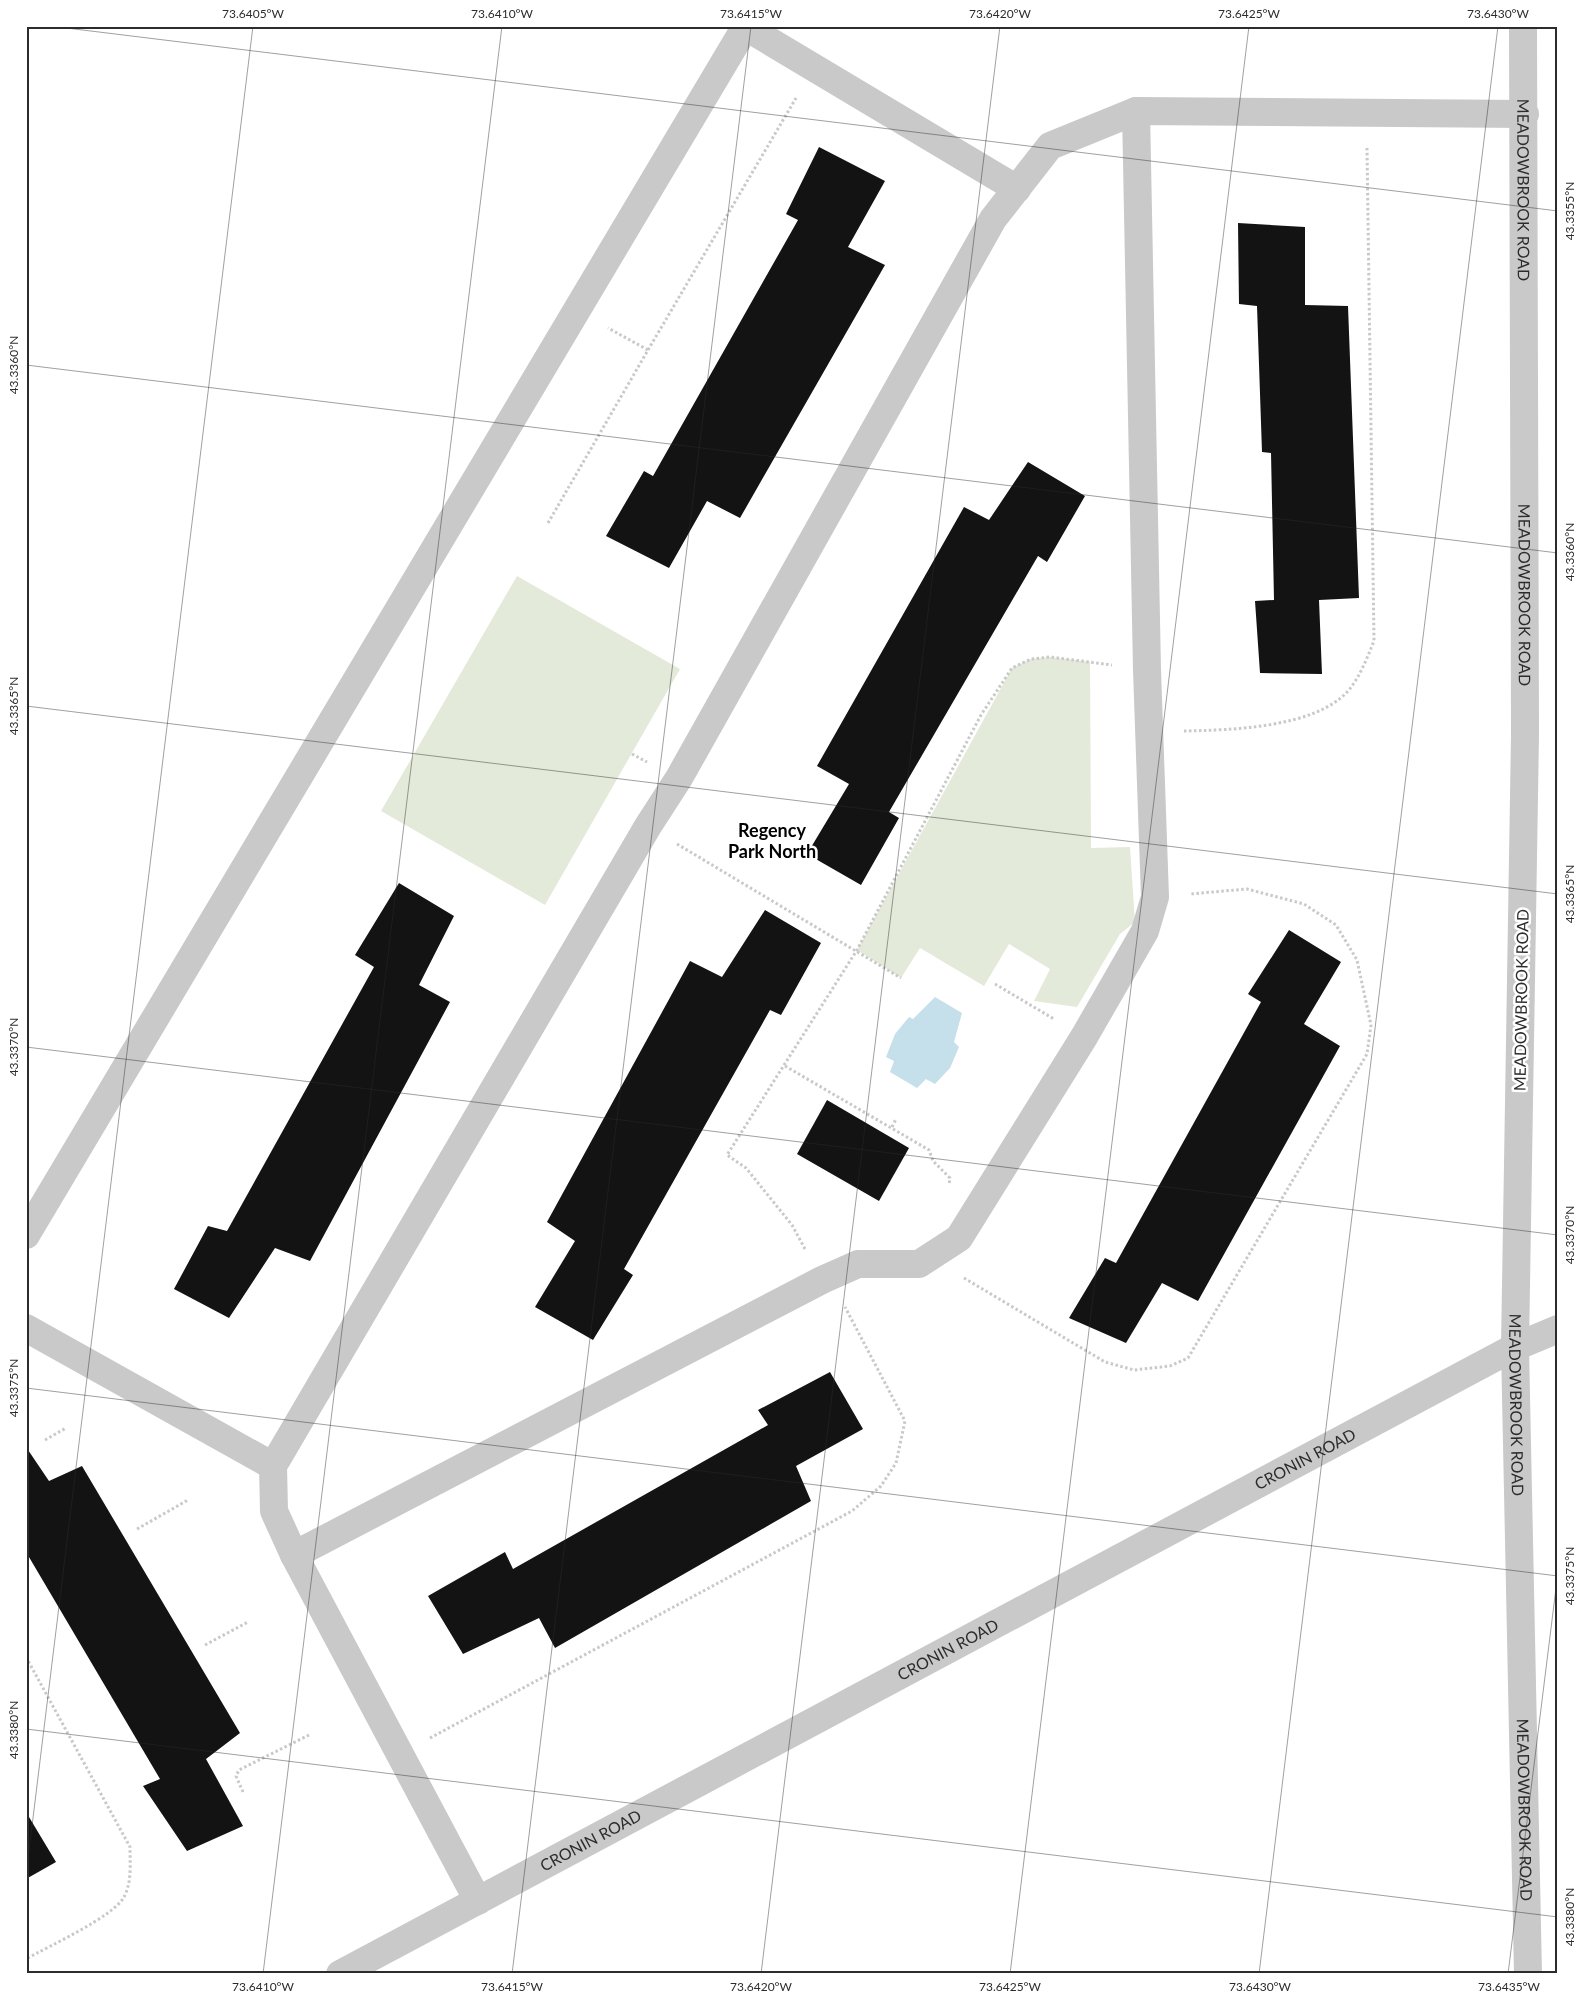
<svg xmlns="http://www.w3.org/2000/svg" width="1584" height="2000" font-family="Lato,sans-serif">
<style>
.green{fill:#e4ead9}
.water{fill:#c5e0ea}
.building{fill:#131313}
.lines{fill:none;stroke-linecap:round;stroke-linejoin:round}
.path{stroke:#c9c9c9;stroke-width:3;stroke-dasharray:2.5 2.5;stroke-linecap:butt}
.minor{stroke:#c9c9c9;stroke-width:28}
.ticks{fill:none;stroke:#2c2c2c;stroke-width:1;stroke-opacity:0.45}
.labels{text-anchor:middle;stroke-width:5;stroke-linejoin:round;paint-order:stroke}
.street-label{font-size:16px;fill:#2c2c2c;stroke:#fff}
.neighbourhood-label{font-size:18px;font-weight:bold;fill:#000;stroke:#fff}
.neatline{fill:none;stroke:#2c2c2c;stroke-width:2}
.ticks-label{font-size:12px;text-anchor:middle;fill:#2c2c2c}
</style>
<rect width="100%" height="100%" fill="#fff"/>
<g class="green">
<polygon points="517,576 680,669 545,905 381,811"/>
<polygon points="1050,657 1090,662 1091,848 1130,847 1135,922 1120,934 1077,1007 1034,1001 1050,969 1009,944 984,986 920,948 901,978 857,950 1012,668 1031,659"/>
</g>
<polygon class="water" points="935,997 962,1013 954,1042 959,1047 950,1068 935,1084 926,1079 917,1088 890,1072 894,1061 886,1057 895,1034 909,1017 913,1019"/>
<g class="building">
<polygon points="819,147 885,181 848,247 885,265 740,518 707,501 669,568 606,536 644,471 653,476 798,220 786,214"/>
<polygon points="1238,223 1305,227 1305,305 1348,306 1359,598 1319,600 1322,674 1260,673 1255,601 1274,600 1271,453 1262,452 1257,306 1239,304"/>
<polygon points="1028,462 1085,496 1047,562 1038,556 889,812 899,818 861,885 807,854 849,784 817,766 964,507 989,520"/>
<polygon points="399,883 454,916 419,985 450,1002 310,1261 275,1248 229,1318 174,1289 208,1226 227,1231 374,967 355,955"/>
<polygon points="765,910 821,943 781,1015 770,1010 624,1269 633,1275 593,1340 535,1307 575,1241 547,1222 690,961 722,977"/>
<polygon points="1289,930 1341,962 1304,1024 1340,1046 1198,1301 1162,1283 1126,1343 1069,1318 1105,1258 1116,1263 1261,1002 1248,994"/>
<polygon points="827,1100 909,1148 879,1201 797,1154"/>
<polygon points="830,1372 863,1429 796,1466 811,1501 555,1648 539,1618 463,1654 428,1596 505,1552 513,1569 768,1425 758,1410"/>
<polygon points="26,1447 49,1481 82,1466 240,1733 206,1759 243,1826 187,1851 143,1786 160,1779 26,1552"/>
<polygon points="26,1812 56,1862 26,1879"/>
</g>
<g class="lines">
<g class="path">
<polyline points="648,350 796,98"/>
<polyline points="548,523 648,350 608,328"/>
<path d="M1184,731c46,-1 131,-3 164,-40 12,-14 19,-33 26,-50l-7,-493"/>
<polyline points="632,754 647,762"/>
<polyline points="677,844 901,978"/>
<polyline points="995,984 1054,1019"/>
<polyline points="785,1066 929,1150 933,1161 950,1178 949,1185"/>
<polyline points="892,1127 896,1119"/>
<polyline points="805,1249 792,1225 746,1168 727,1155 857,950 981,715 1012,668 1031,659 1050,657 1112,665"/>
<polyline points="964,1278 1105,1362 1134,1370 1170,1366 1188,1358 1367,1054 1371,1025 1357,960 1336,925 1304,904 1247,889 1190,894"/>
<polyline points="45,1440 66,1428"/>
<polyline points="137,1529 188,1500"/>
<polyline points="205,1645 248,1622"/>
<path d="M26,1657l104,190c0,16 2,35 -6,50 -11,20 -75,49 -98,62"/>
<polyline points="430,1738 852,1511 881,1486 896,1463 905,1421 845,1307"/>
<polyline points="243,1792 236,1776 239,1770 309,1735"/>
</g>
<g class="minor">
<path id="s1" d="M1523,26l2,709 -10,612 13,627"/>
<polyline points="746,27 1017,189"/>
<polyline points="26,1235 746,26"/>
<polyline points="26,1328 273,1466"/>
<polyline points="294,1555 822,1280 858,1264 919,1264 959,1238 1084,1037 1145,931 1155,897 1147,670 1136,111"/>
<polyline points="478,1901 294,1555 274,1511 273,1466 648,826 679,778 993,219 1050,146 1136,111 1525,114"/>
<path id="s2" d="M340,1974l1175,-627 43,-18"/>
</g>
</g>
<path class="ticks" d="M50,26l1508,185M26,365l1532,188M26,706l1532,188M26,1047l1532,188M26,1388l1532,188M26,1729l1532,188M26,1875l227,-1849M263,1974l239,-1948M512,1974l239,-1948M761,1974l239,-1948M1010,1974l239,-1948M1259,1974l239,-1948M1508,1974l50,-402"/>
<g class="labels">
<g class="street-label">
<text dy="6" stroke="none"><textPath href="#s1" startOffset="164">MEADOWBROOK ROAD</textPath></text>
<text dy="6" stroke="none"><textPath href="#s1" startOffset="569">MEADOWBROOK ROAD</textPath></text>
<text transform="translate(1521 1000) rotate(-89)" y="6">MEADOWBROOK ROAD</text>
<text dy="6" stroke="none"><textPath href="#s1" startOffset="1379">MEADOWBROOK ROAD</textPath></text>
<text dy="6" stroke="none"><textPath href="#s2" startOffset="1094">CRONIN ROAD</textPath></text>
<text dy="6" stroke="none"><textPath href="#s2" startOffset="689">CRONIN ROAD</textPath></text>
<text dy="6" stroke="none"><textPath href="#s1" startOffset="1784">MEADOWBROOK ROAD</textPath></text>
<text dy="6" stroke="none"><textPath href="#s2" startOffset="284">CRONIN ROAD</textPath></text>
</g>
<g class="neighbourhood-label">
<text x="772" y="837">Regency<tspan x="772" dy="21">Park North</tspan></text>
</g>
</g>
<rect width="1584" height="2000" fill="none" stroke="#ffffff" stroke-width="55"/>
<rect x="28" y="28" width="1528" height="1944" class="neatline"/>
<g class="ticks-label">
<text x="253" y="18">73.6405°W</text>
<text x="502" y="18">73.6410°W</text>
<text x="751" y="18">73.6415°W</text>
<text x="1000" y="18">73.6420°W</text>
<text x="1249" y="18">73.6425°W</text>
<text x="1498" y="18">73.6430°W</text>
<text transform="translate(1570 211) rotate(-90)" y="4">43.3355°N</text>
<text transform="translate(14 365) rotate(-90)" y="4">43.3360°N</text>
<text transform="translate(1570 552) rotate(-90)" y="4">43.3360°N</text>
<text transform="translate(14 706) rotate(-90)" y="4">43.3365°N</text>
<text transform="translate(1570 894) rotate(-90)" y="4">43.3365°N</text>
<text transform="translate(14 1047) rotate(-90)" y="4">43.3370°N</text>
<text transform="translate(1570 1235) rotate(-90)" y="4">43.3370°N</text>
<text transform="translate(14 1388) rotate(-90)" y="4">43.3375°N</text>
<text transform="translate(1570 1576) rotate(-90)" y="4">43.3375°N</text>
<text transform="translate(14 1730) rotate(-90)" y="4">43.3380°N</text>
<text transform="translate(1570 1917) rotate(-90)" y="4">43.3380°N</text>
<text x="263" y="1991">73.6410°W</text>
<text x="512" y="1991">73.6415°W</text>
<text x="761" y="1991">73.6420°W</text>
<text x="1010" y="1991">73.6425°W</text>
<text x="1260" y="1991">73.6430°W</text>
<text x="1509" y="1991">73.6435°W</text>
</g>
</svg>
